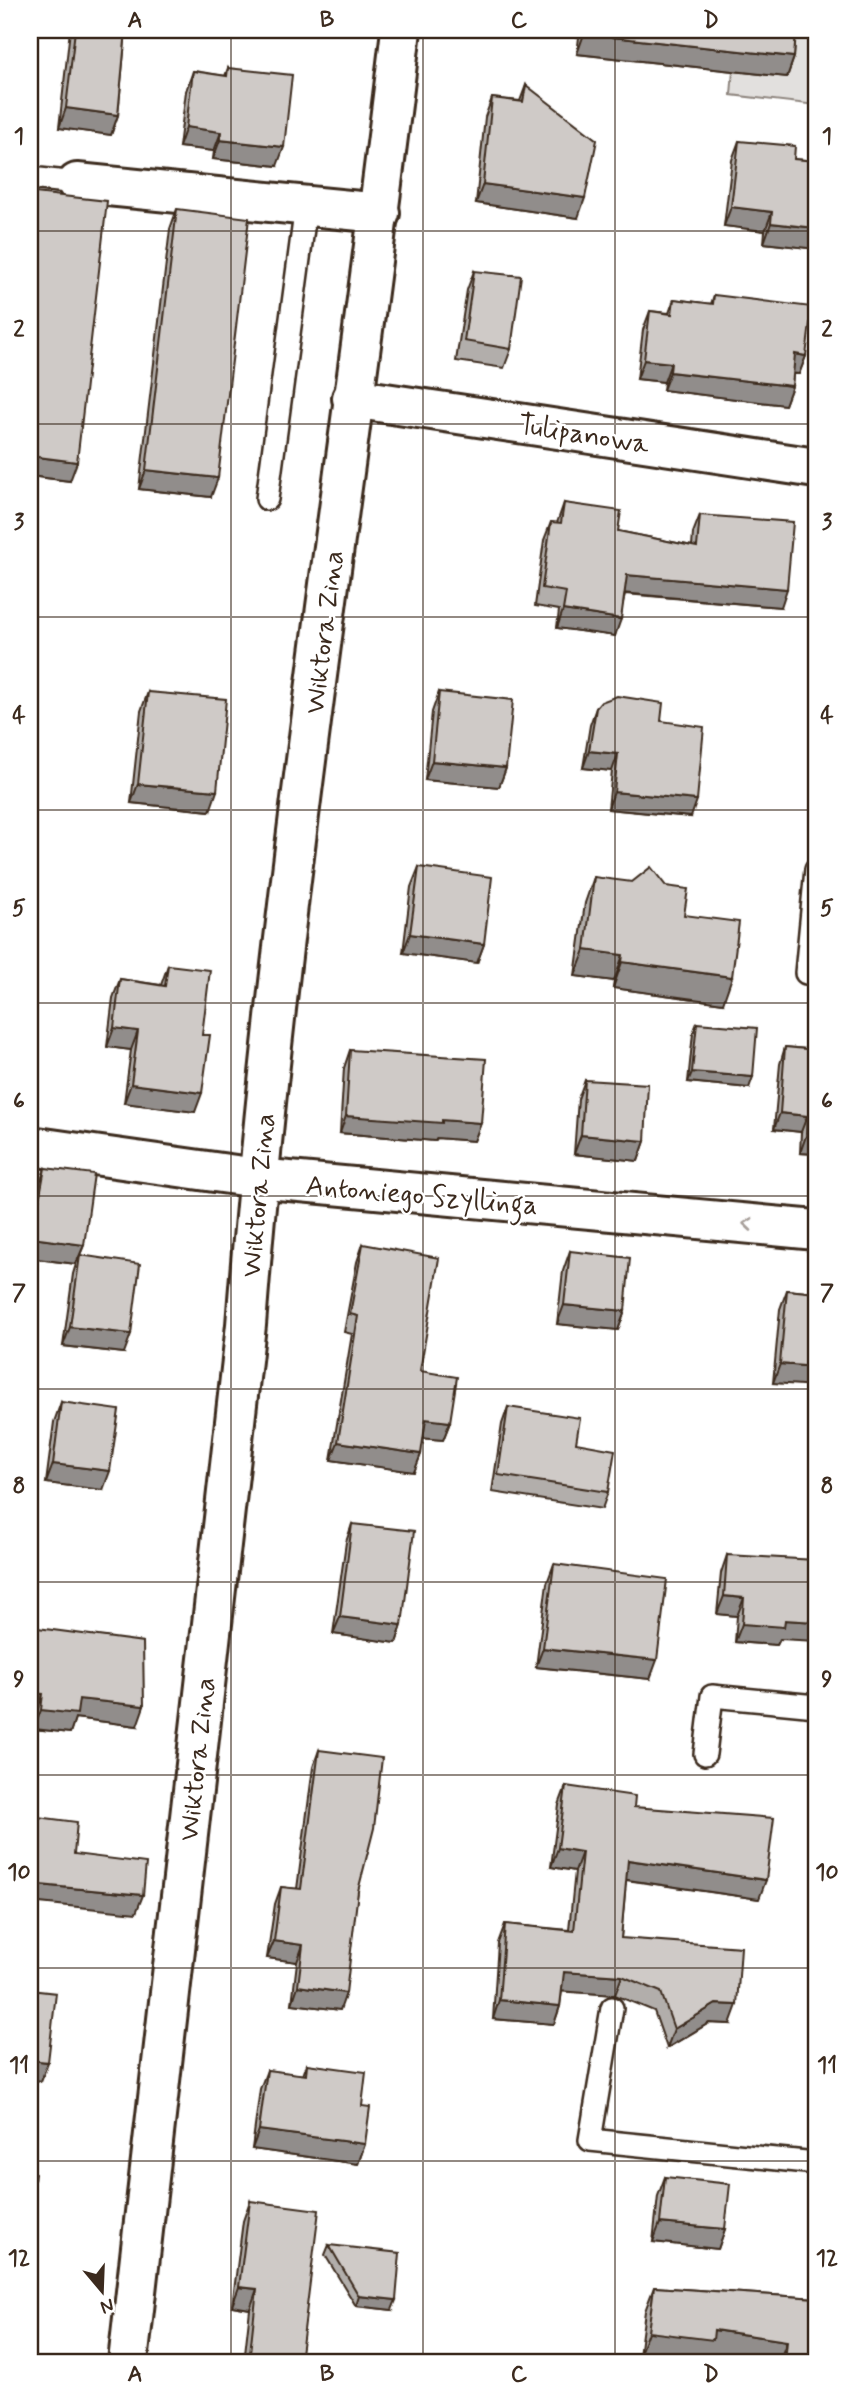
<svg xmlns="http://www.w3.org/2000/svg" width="846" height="2392" font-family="Mynerve,sans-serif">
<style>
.green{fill:#e2e0de;stroke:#8e857e;stroke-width:2}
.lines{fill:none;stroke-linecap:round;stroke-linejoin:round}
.service-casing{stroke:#3b2a1e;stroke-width:26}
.minor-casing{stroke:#3b2a1e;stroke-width:44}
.service{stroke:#fff;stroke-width:21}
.minor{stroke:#fff;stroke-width:38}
.wall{fill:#b2aeab;stroke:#3b2a1e;stroke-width:2}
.shaded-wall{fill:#918d8b;stroke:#3b2a1e;stroke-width:2}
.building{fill:#cfcac7;stroke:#3b2a1e;stroke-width:2}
.oneway{stroke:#a79f9a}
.grid{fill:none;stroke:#3b2a1e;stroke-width:2;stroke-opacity:0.55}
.labels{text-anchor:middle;stroke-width:5;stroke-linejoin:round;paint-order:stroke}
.street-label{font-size:28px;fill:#3b2a1e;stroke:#fff}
.neatline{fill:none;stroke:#3b2a1e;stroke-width:2.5}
.grid-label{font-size:23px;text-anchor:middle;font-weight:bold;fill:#3b2a1e}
</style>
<rect width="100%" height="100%" fill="#fff"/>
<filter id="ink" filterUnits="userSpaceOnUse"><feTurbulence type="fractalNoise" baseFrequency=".0143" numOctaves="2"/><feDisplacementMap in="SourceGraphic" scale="14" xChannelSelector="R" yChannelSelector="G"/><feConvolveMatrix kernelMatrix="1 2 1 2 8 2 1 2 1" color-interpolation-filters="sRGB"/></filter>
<g filter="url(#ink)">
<polygon class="green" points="792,30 816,30 816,105 731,95 733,70"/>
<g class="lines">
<g class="service-casing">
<g id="service">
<polyline points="30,178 77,183"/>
<polyline points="267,499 306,206"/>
<polyline points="816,869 806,973 816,974"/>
<polyline points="705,1754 712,1696 816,1706"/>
<polyline points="612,2008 590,2140 816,2163"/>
</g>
</g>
<g class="minor-casing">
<g id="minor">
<polyline points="77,183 380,213"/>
<polyline points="352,398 816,468"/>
<polyline points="30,1146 257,1178 816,1230"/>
<path d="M128,2362l118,-1037c33,-434 104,-863 155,-1295"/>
</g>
</g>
<use href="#service" class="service"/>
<use href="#minor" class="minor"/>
</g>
<g class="wall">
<polygon points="70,30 126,30 118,115 111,135 59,128"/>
<polygon points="512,30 796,30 794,57 787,77 577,54 579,37"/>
<polygon points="228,68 277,166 213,159 214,151 179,147 186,91 193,71 225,76"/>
<polygon points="526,85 578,218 476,203 485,117 492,98 520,101"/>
<polygon points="739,141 794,159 816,161 816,249 764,243 765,231 724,226 732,160"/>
<polygon points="35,193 70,481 30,476 30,208"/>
<polygon points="177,209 211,497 139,489 170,229"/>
<polygon points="474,271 511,349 504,368 456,361 467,290"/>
<polygon points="714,295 806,356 799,374 793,374 792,386 785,405 663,390 664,382 637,379 643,330 650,311 669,313 674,299 711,304"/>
<polygon points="564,503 618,531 692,546 693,533 700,515 781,607 625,594 615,636 557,628 559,610 535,606 544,540 551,522 557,523"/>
<polygon points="148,692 210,811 131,803 141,711"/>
<polygon points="439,692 506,768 499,787 425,780 432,712"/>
<polygon points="596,708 661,721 691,817 608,809 612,771 583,768 590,725"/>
<polygon points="419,867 484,944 477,963 403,953 411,887"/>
<polygon points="594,877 684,915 723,1003 613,988 614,981 575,976 585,903"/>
<polygon points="168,965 202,1035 195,1112 124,1103 131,1050 107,1047 113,998 120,979 161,985"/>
<polygon points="697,1023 749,1088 688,1082 693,1033"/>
<polygon points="785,1047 816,1050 816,1154 800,1153 801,1132 774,1129 780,1064"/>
<polygon points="350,1050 481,1123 474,1141 437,1138 435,1141 340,1133 344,1068"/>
<polygon points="585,1080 645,1141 638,1161 574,1154 578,1099"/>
<polygon points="45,1168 84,1245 80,1255 124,1353 63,1346 73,1274 76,1264 30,1258 30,1231 38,1188"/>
<polygon points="363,1244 420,1371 450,1422 443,1440 423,1438 421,1454 414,1472 331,1460 352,1334 344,1332 357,1262"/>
<polygon points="570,1251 625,1311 618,1330 557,1324 563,1271"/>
<polygon points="787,1290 816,1293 773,1383 780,1309"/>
<polygon points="61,1402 103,1490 46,1483 54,1422"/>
<polygon points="508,1407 576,1443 608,1492 602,1509 492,1492 502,1424"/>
<polygon points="352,1524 402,1625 396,1643 333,1634 346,1542"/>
<polygon points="727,1555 780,1639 777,1645 735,1642 737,1616 717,1614 721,1573"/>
<polygon points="554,1564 650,1679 536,1667 547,1583"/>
<polygon points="30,1627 137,1726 75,1718 70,1733 34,1729 36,1714 30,1713"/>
<polygon points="319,1750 358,1891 340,2010 292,2004 297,1962 267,1958 275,1904 281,1887 297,1889 313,1767"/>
<polygon points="566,1786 634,1807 759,1899 626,1880 621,1938 730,2024 709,2023 667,2048 654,2011 615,1995 562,1991 560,2006 554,2024 493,2019 498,1943 505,1924 569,1930 575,1871 551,1867 559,1805"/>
<polygon points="307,2064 362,2106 365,2144 358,2164 252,2149 260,2089 267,2070 303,2075"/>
<polygon points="816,2067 816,2101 814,2101"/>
<polygon points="665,2177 725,2229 718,2249 653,2242 658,2196"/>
<polygon points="250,2201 300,2362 244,2362 250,2309 232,2306 243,2221"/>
<polygon points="329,2245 392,2310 356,2306 325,2255"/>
<polygon points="654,2287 816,2298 816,2362 760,2362 708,2355 705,2362 693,2362 639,2356 645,2311"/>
</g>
<g class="shaded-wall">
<polygon points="512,30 582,30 579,37"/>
<polygon points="584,34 794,57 787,77 577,54"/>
<polygon points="66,108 118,115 111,135 59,128"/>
<polygon points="186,127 221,132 214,151 179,147"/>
<polygon points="220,140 284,147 277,166 213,159"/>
<polygon points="483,184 585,198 578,218 476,203"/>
<polygon points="731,207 772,212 765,231 724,226"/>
<polygon points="771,223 816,228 816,249 764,243"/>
<polygon points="795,354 806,356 799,374 788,373"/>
<polygon points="644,360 671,363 664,382 637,379"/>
<polygon points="670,372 792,386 785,405 663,390"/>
<polygon points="30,456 77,462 70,481 30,476"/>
<polygon points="146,470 218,478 211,497 139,489"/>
<polygon points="627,575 787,589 781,607 621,593"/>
<polygon points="563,610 621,619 615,636 557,628"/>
<polygon points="589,751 618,754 612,771 583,768"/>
<polygon points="432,761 506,768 499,787 425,780"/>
<polygon points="138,784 217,791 210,811 131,803"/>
<polygon points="614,792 697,800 691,817 608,809"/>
<polygon points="410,934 484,944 477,963 403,953"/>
<polygon points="585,950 623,955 614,981 575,976"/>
<polygon points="622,962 732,977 723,1003 613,988"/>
<polygon points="114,1028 138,1031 131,1050 107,1047"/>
<polygon points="692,1072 753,1077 749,1088 688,1082"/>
<polygon points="131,1084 202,1093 195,1112 124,1103"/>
<polygon points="780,1113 807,1116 801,1132 774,1129"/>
<polygon points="346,1116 442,1120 481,1123 474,1141 437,1138 435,1141 340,1133"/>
<polygon points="581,1135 645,1141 638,1161 574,1154"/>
<polygon points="806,1136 816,1137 816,1154 800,1153"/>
<polygon points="32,1238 84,1245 76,1264 30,1258 30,1244"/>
<polygon points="564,1305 625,1311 618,1330 557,1324"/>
<polygon points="70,1327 131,1334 124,1353 63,1346"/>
<polygon points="780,1364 816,1367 816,1386 773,1383"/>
<polygon points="426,1419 450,1422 443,1440 419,1438"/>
<polygon points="338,1442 421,1454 414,1472 331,1460"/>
<polygon points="53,1464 110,1471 103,1490 46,1483"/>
<polygon points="724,1596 744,1598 737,1616 717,1614"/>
<polygon points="340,1617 402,1625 396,1643 333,1634"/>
<polygon points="785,1620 816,1622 816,1641 780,1639 777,1645 735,1642 742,1624"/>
<polygon points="543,1648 657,1660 650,1679 536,1667"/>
<polygon points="30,1693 43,1694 36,1714 30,1713"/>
<polygon points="79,1699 144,1706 137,1726 75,1718 70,1733 34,1729 41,1710"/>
<polygon points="558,1848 582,1852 575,1871 551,1867"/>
<polygon points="628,1860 766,1880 759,1899 621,1879"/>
<polygon points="30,1884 143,1895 136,1913 30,1902"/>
<polygon points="274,1941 303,1945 297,1962 267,1958"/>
<polygon points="564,1972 622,1976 615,1995 557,1991"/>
<polygon points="298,1986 346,1993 340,2010 292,2004"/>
<polygon points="499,2000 560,2006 554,2024 493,2019"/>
<polygon points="716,2004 737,2005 730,2024 709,2023 667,2048 674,2029"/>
<polygon points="30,2060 48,2062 41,2081 30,2079"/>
<polygon points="259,2130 365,2144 358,2164 252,2149"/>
<polygon points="660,2223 725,2229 718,2249 653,2242"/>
<polygon points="239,2287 257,2289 250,2309 232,2306"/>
<polygon points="359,2296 396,2300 392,2310 356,2306"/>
<polygon points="714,2330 787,2341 779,2362 760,2362 708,2355 705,2362 693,2362 639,2356 648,2332"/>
</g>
<g class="building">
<polygon points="75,30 126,30 118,115 66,108"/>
<polygon points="585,30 796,30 794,57 584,34"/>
<polygon points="228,68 292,75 284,147 220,140 221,132 186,127 193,71 227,76"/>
<polygon points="526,85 597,140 585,198 483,184 492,98 523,102"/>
<polygon points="739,141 795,146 794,159 816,161 816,228 771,223 772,212 731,207"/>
<polygon points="35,193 107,201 77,462 30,456 30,240"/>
<polygon points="177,209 249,218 218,478 146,470"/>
<polygon points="474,271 521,276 511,349 464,341"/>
<polygon points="714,295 812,307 806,356 795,354 792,386 670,372 671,363 644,360 650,311 672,314 674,299 713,304"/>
<polygon points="564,503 621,511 618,531 697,547 700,515 793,522 787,589 627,575 621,619 563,610 566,592 542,588 551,522 561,523"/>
<polygon points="148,692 226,699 217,791 138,784"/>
<polygon points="439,692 513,700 506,768 432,761"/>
<polygon points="617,696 663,703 661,721 704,727 697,800 614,792 618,754 589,751 596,708 601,702"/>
<polygon points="419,867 492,877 484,944 410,934"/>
<polygon points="651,867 666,886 688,889 684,915 739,922 732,977 622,962 623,955 585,950 594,877 632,882"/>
<polygon points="168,965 210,970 202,1035 210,1035 202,1093 131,1084 138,1031 114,1028 120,979 165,986"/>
<polygon points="697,1023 757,1028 753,1077 692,1072"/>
<polygon points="785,1047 816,1050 816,1137 806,1136 807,1116 780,1113"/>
<polygon points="350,1050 486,1059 481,1123 442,1120 442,1123 346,1116"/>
<polygon points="585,1080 648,1084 645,1141 581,1135"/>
<polygon points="45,1168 94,1174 84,1245 32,1238"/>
<polygon points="363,1244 439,1258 420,1371 457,1377 450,1422 426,1419 421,1454 338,1442 358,1316 350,1314"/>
<polygon points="570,1251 630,1258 625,1311 564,1305"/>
<polygon points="80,1255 140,1264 131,1334 70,1327"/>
<polygon points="787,1290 816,1293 816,1367 780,1364"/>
<polygon points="61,1402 119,1410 110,1471 53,1464"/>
<polygon points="508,1407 580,1418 576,1443 615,1450 608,1492 498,1475"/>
<polygon points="352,1524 414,1531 402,1625 340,1617"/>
<polygon points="727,1555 816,1560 816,1622 785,1620 784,1627 742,1624 744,1598 724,1596"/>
<polygon points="554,1564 667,1579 657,1660 543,1648"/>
<polygon points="30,1627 143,1642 144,1706 79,1699 77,1714 41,1710 43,1694 30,1693"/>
<polygon points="319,1750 382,1758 374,1828 358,1891 346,1993 298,1986 303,1945 274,1941 281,1887 301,1889"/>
<polygon points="566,1786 635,1796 634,1807 774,1818 766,1880 628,1860 621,1938 741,1947 737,2005 716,2004 674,2029 661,1992 622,1976 564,1972 560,2006 499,2000 505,1924 574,1931 582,1852 558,1848"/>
<polygon points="30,1816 77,1822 74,1854 146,1863 143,1895 30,1884"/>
<polygon points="30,1990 56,1993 48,2062 30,2060"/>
<polygon points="307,2064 366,2072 362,2106 370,2107 365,2144 259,2130 267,2070 306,2075"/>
<polygon points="30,2172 35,2173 30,2216"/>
<polygon points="665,2177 730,2184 725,2229 660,2223"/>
<polygon points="250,2201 319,2210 300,2362 249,2362 257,2289 239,2287"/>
<polygon points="329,2245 400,2253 396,2300 359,2296"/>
<polygon points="654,2287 816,2298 816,2362 785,2362 787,2341 714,2330 713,2340 648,2332"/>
</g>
<defs><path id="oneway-chevron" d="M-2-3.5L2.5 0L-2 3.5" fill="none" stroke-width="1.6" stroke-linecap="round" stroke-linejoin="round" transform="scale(1.75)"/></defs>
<use class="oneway" href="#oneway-chevron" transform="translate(748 1224) rotate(-175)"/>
</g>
<path class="grid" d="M231,30v2332M423,30v2332M615,30v2332M30,231h786M30,424h786M30,617h786M30,810h786M30,1003h786M30,1196h786M30,1389h786M30,1582h786M30,1775h786M30,1968h786M30,2161h786"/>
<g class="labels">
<g class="street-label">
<text transform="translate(584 433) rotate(9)" y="10">Tulipanowa</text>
<text transform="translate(323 632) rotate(-83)" y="10">Wiktora Zina</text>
<text transform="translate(422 1194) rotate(5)" y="10">Antoniego Szyllinga</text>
<text transform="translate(257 1195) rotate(-85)" y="10">Wiktora Zina</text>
<text transform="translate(196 1759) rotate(-84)" y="10">Wiktora Zina</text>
</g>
</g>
<rect width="846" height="2392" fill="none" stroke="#fff" stroke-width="77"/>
<g transform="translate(102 2291) rotate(161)" stroke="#ffffff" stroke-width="5" paint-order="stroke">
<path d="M0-5L12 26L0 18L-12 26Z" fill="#3b2a1e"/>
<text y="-10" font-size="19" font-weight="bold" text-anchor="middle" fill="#3b2a1e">N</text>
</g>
<rect x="38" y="38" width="770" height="2316" class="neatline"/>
<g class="grid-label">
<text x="135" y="27">A</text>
<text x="327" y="27">B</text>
<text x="519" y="27">C</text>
<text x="711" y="27">D</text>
<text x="19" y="143">1</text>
<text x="827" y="143">1</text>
<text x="19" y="336">2</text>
<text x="827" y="336">2</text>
<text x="19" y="529">3</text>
<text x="827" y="529">3</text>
<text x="19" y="722">4</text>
<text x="827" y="722">4</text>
<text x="19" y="915">5</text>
<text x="827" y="915">5</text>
<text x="19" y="1108">6</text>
<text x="827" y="1108">6</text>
<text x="19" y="1300">7</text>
<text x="827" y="1300">7</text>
<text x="19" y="1493">8</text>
<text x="827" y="1493">8</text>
<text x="19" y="1686">9</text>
<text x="827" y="1686">9</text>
<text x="19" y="1879">10</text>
<text x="827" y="1879">10</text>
<text x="19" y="2072">11</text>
<text x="827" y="2072">11</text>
<text x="19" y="2265">12</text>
<text x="827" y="2265">12</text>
<text x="135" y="2381">A</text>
<text x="327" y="2381">B</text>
<text x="519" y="2381">C</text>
<text x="711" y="2381">D</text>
</g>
</svg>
